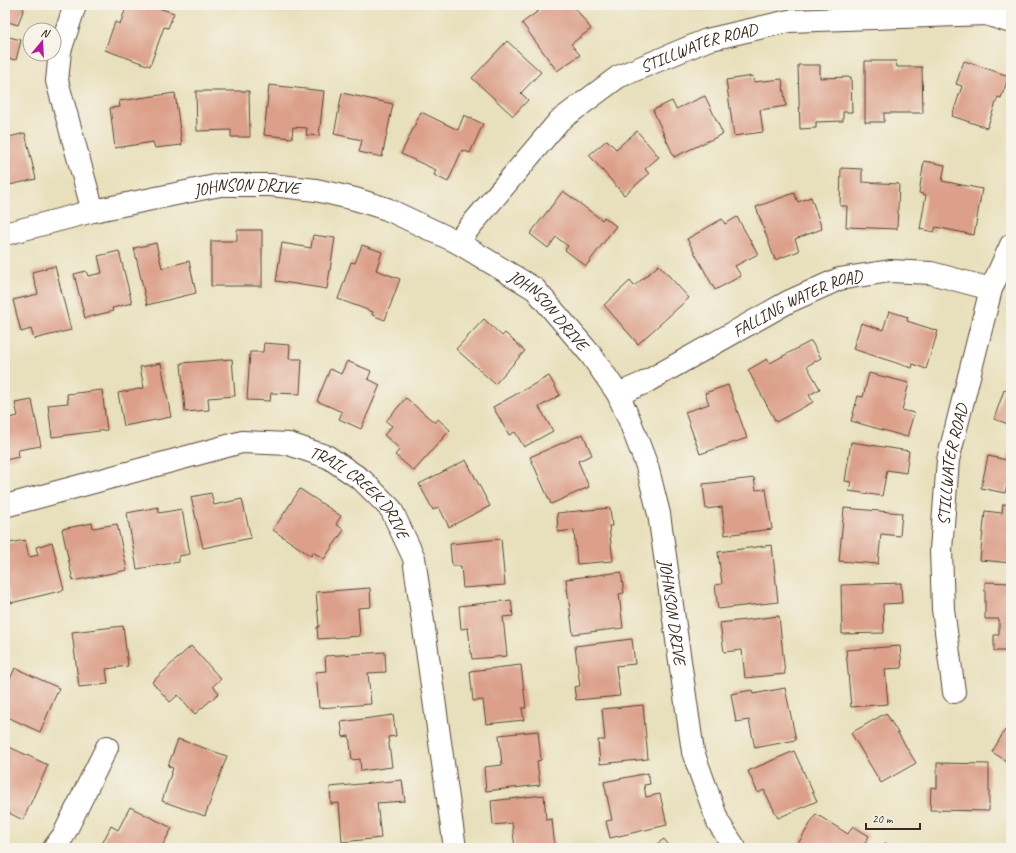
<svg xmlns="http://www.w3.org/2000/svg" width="1016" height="853" font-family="Caveat,sans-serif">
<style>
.building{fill:#dca08a}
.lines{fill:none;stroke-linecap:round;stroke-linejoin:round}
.minor-casing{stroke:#554536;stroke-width:24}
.tertiary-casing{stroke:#554536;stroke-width:24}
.minor{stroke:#fff;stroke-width:22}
.tertiary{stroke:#fff;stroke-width:22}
.labels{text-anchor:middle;stroke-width:3;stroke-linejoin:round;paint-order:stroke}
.street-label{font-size:17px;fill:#3b2a1e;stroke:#f7f3e8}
</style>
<rect width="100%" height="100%" fill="#f7f3e8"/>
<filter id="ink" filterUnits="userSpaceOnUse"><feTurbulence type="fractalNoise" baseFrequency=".025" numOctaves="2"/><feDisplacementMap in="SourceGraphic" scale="8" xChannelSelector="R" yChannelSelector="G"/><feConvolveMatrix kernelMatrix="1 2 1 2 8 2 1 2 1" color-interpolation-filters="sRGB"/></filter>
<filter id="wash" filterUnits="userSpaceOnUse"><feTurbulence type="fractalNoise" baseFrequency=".012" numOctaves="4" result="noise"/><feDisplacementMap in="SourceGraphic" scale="16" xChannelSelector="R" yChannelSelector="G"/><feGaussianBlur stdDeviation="0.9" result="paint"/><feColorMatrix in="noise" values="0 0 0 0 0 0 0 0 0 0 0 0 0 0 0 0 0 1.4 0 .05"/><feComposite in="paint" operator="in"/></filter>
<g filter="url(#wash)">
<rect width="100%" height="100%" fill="#e8e0bc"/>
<g id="blocks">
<g class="building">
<polygon points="5,5 25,5 18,25 5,21"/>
<polygon points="127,5 149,5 174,13 168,28 164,27 150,66 105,50 115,22 120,24"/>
<polygon points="540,5 573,5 591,29 571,44 580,55 557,71 522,23 541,9 539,6"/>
<polygon points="5,36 21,40 16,60 5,58"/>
<polygon points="507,41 541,72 521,93 528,100 513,116 472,78"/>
<polygon points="865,61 896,61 897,67 922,67 923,113 884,113 884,122 865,122"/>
<polygon points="964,61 1009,76 1001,98 998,97 987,128 952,116 962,86 956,84"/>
<polygon points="798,65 820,65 820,78 851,77 852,112 843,112 843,121 816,122 816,128 800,129"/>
<polygon points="753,76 754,82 782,79 786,106 760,110 763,132 734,136 726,80"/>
<polygon points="269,85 324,91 319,136 306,135 307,128 293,127 292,138 264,135"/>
<polygon points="196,91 249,91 250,137 231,137 231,130 197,131"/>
<polygon points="175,93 182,145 155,148 153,142 115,148 110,108 120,107 119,101"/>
<polygon points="342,93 393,104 382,157 359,152 362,140 334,134"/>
<polygon points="705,96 723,134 674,157 653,110 672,101 676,109"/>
<polygon points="421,112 458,130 464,115 483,124 470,153 462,150 448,182 434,175 436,170 401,154"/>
<polygon points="637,131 659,157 645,169 649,174 624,195 589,155 607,140 616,149"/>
<polygon points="25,133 36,179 5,186 5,138"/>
<polygon points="924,161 945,165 942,181 982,189 974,235 936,227 934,232 920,229 926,195 919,193"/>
<polygon points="841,168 862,169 862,182 899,184 897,229 846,227 847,206 840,206"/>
<polygon points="563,191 602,220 604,217 616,226 586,266 565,250 568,246 556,237 548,248 530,234"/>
<polygon points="794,193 798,202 811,197 822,229 795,239 799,251 775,260 756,207"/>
<polygon points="737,217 758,254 735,266 741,276 715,290 687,239 722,219 725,224"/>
<polygon points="237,230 262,230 262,286 211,286 211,241 237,241"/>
<polygon points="313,235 335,238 327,289 276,281 282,243 311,248"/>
<polygon points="156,243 162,268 189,261 196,293 147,305 134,248"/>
<polygon points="362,245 382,252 376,270 400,279 385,320 372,315 373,312 338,299 351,262 355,263"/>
<polygon points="119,251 132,303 112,308 113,311 85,318 74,274 86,271 88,276 102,273 98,256"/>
<polygon points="659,265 689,298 638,344 604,305 630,281 634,286"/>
<polygon points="55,266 71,330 34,339 31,329 21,332 13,300 38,294 32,272"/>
<polygon points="889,311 908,317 907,321 938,331 926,369 913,364 912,368 853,349 861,323 883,330"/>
<polygon points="484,319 502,336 505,333 525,351 495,384 456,349"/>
<polygon points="811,341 821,358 807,366 820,389 809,395 813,402 776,422 748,370 767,359 770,363"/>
<polygon points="264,343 290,345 289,359 302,359 300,394 271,393 270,401 247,400 250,352 263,352"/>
<polygon points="232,359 235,396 208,398 209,410 185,412 181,363"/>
<polygon points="347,361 371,371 368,379 380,385 361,429 339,419 342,412 317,401 330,369 341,374"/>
<polygon points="161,363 171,417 124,426 118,393 144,388 140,367"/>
<polygon points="869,373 909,383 902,410 914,413 907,437 851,421 858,396 863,397"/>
<polygon points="549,376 560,395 539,407 553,431 524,447 515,432 509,435 493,407"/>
<polygon points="728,385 747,438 700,454 685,412 709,404 705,393"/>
<polygon points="102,390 107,430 52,437 48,405 68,403 67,394"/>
<polygon points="1004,390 1011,392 1011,425 994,419"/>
<polygon points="406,398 435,423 438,419 450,430 414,471 395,455 400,449 384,435 392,426 386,421"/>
<polygon points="32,400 41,446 18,450 19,457 5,460 5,419 18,416 15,403"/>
<polygon points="583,434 592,455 578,461 589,487 551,504 530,457"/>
<polygon points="851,442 909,451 906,473 887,470 882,496 849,491 851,482 845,481"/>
<polygon points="1010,445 1011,487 1007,486 1005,493 981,488 988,456 1007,460"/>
<polygon points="466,460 490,506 449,527 439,507 433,510 419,484"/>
<polygon points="754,478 756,490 766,489 772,529 725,535 722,507 706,509 703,484"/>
<polygon points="300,489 341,516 336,524 344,530 324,559 313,552 311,556 273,530"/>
<polygon points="211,493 214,505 242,499 251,538 203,548 191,497"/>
<polygon points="1003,504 1011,505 1011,563 980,560 985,511 1002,513"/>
<polygon points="158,507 159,513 182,509 190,554 179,556 179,562 137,569 127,513"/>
<polygon points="610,508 612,526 609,526 613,561 577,564 574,530 558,532 557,513"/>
<polygon points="844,508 902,513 900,536 881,534 878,564 839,561"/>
<polygon points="92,523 93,528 117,524 127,570 73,581 62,529"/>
<polygon points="501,539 505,585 463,588 461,566 452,566 450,544"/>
<polygon points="25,540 29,557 38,555 36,547 52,542 64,590 11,603 5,579 5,544"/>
<polygon points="772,545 778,602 718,609 715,585 722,584 718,552"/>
<polygon points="621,572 624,593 619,594 623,628 573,634 566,579"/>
<polygon points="985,582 1011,583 1011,651 994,651 994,635 999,635 999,619 985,619"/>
<polygon points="901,583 902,603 883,604 884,633 842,634 841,585"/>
<polygon points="370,588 371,607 358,608 360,636 318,639 317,627 319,627 316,592"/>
<polygon points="511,600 513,616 503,617 507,656 472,659 468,628 461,629 459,606"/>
<polygon points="779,616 785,674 745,678 742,650 724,652 720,623"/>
<polygon points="123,626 128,666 106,669 108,684 79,687 72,632"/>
<polygon points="632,639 635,664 616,666 620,696 576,700 574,687 580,686 575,646"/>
<polygon points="191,646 221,679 213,686 219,693 195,714 178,695 170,702 152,682"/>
<polygon points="900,646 902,668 885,669 888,704 851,707 846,650"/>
<polygon points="385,652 386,672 368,673 371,704 319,708 316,672 326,671 325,656"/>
<polygon points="521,665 526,708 522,708 524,720 486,724 483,700 473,701 470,671"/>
<polygon points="15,668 59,688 40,732 5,716 5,690"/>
<polygon points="785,688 796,740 755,748 749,720 736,722 731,694 752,690 753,694"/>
<polygon points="643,705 648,759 600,764 598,740 605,740 602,709"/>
<polygon points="886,713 916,763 881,783 851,733"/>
<polygon points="393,715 396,736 388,737 392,767 361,771 360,759 352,760 349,736 343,737 341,722"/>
<polygon points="1005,730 1011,734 1011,764 992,752"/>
<polygon points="538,731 541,760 537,761 540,785 486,791 484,767 502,765 499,735"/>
<polygon points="178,739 227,756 205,816 162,801 173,768 168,766"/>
<polygon points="5,745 48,765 23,820 5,811 6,804 5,803"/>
<polygon points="794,751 817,801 778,818 764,790 758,793 748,771"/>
<polygon points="937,763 989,764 989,811 930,810 931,787 937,788"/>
<polygon points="648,773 650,784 644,785 646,797 660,794 667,825 610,838 606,821 612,820 604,782"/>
<polygon points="402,780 405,801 377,803 381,838 342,842 339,803 331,804 330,787"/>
<polygon points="544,795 546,820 552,819 555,848 515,848 512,823 493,825 491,801"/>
<polygon points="130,807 172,828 161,848 100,848 111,826 118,830"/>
<polygon points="816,814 848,834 853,826 869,836 862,848 797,848 796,847"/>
<polygon points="664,839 671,848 651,848"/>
<polygon points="885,843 897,848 883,848"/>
</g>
</g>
</g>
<g filter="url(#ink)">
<use href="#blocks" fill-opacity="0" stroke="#554536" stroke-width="1"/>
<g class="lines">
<g class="minor-casing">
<g id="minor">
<polyline points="75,5 60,51 57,81 93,211"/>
<path id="s1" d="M457,242l102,-121 59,-44 89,-37 82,-19 197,-7 25,8"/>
<path id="s2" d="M618,394l26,-11 144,-81 51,-23 51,-8 41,2 60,16"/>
<path id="s3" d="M5,506l237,-64 47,2 39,13 34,23 29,29 23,49 41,290"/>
<path id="s4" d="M954,692l-11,-83 -2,-59 7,-90 43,-171 20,-44"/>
<polyline points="54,848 63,836 107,747"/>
</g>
</g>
<g class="tertiary-casing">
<g id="tertiary">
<path id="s5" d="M5,234l88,-23 127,-26h51l45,5 39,9 32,10 70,33 78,47 56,66 27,39 11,25 18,47 12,48 34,238 25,70 17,26"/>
</g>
</g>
<use href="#minor" class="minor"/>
<use href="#tertiary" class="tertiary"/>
</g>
</g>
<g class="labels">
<g class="street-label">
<text dy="6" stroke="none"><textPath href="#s1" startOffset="318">STILLWATER ROAD</textPath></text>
<text dy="6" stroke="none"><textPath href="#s5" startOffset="247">JOHNSON DRIVE</textPath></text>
<text dy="6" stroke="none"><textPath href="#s2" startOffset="202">FALLING WATER ROAD</textPath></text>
<text dy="6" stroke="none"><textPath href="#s5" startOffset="583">JOHNSON DRIVE</textPath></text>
<text dy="6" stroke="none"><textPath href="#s4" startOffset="229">STILLWATER ROAD</textPath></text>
<text dy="6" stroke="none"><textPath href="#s3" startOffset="381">TRAIL CREEK DRIVE</textPath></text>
<text dy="6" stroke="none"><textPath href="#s5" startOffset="919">JOHNSON DRIVE</textPath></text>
</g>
</g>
<rect width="1016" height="853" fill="none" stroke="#f7f3e8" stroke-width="20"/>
<g transform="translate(42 42) rotate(18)"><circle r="19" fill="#f7f3e8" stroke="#aca397"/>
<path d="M0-3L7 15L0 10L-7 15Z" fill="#b5179e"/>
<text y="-6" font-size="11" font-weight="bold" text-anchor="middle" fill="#3b2a1e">N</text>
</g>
<path d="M866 823v6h54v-6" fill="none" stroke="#3b2a1e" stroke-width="2"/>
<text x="872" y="823" font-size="12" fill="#3b2a1e" stroke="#f7f3e8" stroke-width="3" paint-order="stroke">20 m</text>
</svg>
